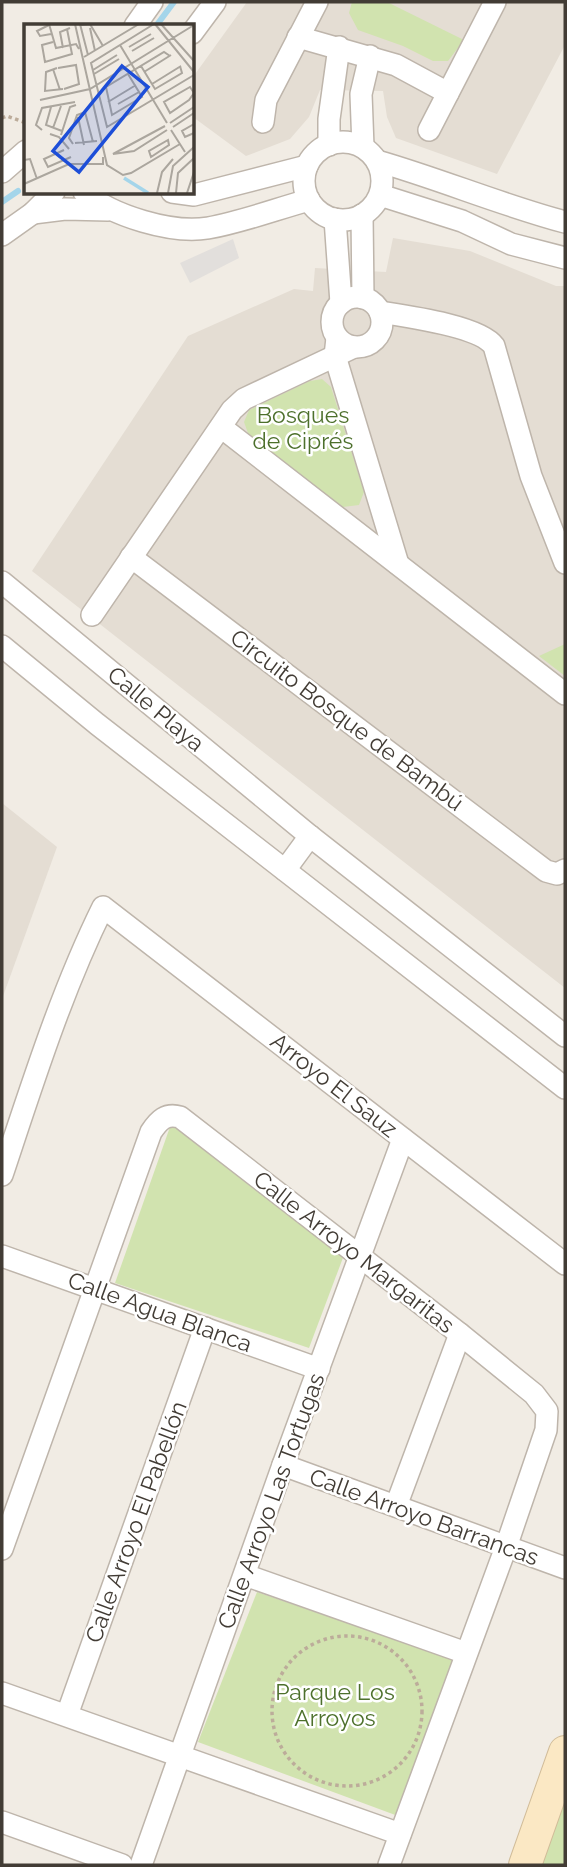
<svg xmlns="http://www.w3.org/2000/svg" width="567" height="1867" font-family="Raleway,sans-serif">
<style>
.residential{fill:#e4ddd3}
.green{fill:#d1e3af}
.parking{fill:#e2dfdc}
.lines{fill:none;stroke-linecap:round;stroke-linejoin:round}
.stream{stroke:#a4d5ea;stroke-width:6}
.street-casing{stroke:#beb5ab;stroke-width:24}
.secondary-casing{stroke:#d1bc99;stroke-width:34}
.path{stroke:#bcac9a;stroke-width:3.5;stroke-dasharray:3.5 3.5;stroke-linecap:butt}
.street{stroke:#fff;stroke-width:21}
.secondary{stroke:#fbe8c4;stroke-width:32}
.labels{text-anchor:middle;stroke-width:5;stroke-linejoin:round;paint-order:stroke}
.park-label{font-size:23px;fill:#4d702c;stroke:#fff}
.street-label{font-size:23px;fill:#423c35;stroke:#fff}
.inset-river{fill:none;stroke:#a4d5ea;stroke-width:3.5}
.inset-road{fill:none;stroke:#aba69e;stroke-width:2}
.view{fill:#1d4ed8;fill-opacity:0.15;stroke:#1d4ed8;stroke-width:3.5}
.inset-edge{fill:none;stroke:#423c35;stroke-width:3.5}
</style>
<rect width="100%" height="100%" fill="#f1ece4"/>
<g class="residential">
<polygon points="247,2 565,2 565,45 497,174 396,138 387,117 383,91 320,90 309,117 290,139 246,156 193,117 193,77"/>
<polygon points="393,238 470,251 556,286 565,286 565,988 32,571 188,336 294,289 313,291 315,268 386,272"/>
<polygon points="2,803 57,847 2,999"/>
</g>
<g class="green">
<polygon points="352,2 387,2 464,40 448,61 433,61 403,46 358,30 349,13"/>
<polygon points="322,379 331,387 364,492 359,505 343,507 249,436 244,422 249,410 310,381"/>
<polygon points="565,644 565,676 539,656"/>
<polygon points="171,1124 344,1255 309,1348 115,1283"/>
<polygon points="257,1592 458,1661 398,1816 198,1742"/>
<polygon points="565,1788 564,1865 536,1865"/>
</g>
<polygon class="parking" points="233,239 239,258 190,283 180,263"/>
<g class="lines">
<g class="stream">
<polyline points="156,26 174,2"/>
<polyline points="2,202 18,191"/>
</g>
<g class="street-casing">
<g id="street">
<polyline points="135,26 152,2"/>
<polyline points="192,33 215,2"/>
<polyline points="298,37 396,65 448,93"/>
<polyline points="263,122 266,100 317,2"/>
<polyline points="429,130 495,2"/>
<circle cx="343" cy="181" r="39"/>
<polyline points="329,145 329,119 339,47"/>
<polyline points="363,147 361,94 370,56"/>
<path d="M377,161c63,18 124,44 188,61"/>
<polyline points="2,172 26,151"/>
<path d="M84,192c28,24 88,42 124,36 34,-6 68,-19 101,-28"/>
<polyline points="172,192 194,195 307,166"/>
<polyline points="380,195 462,221 511,244 565,258"/>
<polyline points="33,213 65,209 108,210"/>
<polyline points="362,215 363,298"/>
<polyline points="335,219 341,303"/>
<polyline points="2,235 33,213 54,192"/>
<circle cx="357" cy="322" r="25"/>
<path d="M380,312c25,4 100,14 114,34l37,130 34,87"/>
<polyline points="337,338 335,356 398,564"/>
<polyline points="221,427 565,694"/>
<polyline points="131,557 546,871 557,874 565,870"/>
<polyline points="2,582 310,836 565,1036"/>
<polyline points="92,615 232,410 244,399 354,347"/>
<polyline points="2,646 97,724 565,1088"/>
<polyline points="285,870 310,836"/>
<path d="M2,1175c30,-90 59,-183 101,-268l462,357"/>
<polyline points="2,1256 319,1369"/>
<polyline points="283,1465 565,1568"/>
<polyline points="396,1506 460,1334"/>
<path d="M2,1549l149,-417c8,-12 15,-19 29,-15l280,217 74,60 13,17 -1,19 -40,117 -117,318"/>
<polyline points="245,1575 466,1653"/>
<polyline points="2,1693 400,1834"/>
<polyline points="67,1715 205,1328"/>
<polyline points="2,1822 122,1865"/>
<polyline points="141,1865 283,1465 403,1139"/>
</g>
</g>
<g class="secondary-casing">
<polyline id="secondary" points="525,1865 565,1752"/>
</g>
<g class="path">
<polyline points="2,118 7,116 26,123"/>
<circle cx="347" cy="1711" r="75"/>
</g>
<use href="#street" class="street"/>
<use href="#secondary" class="secondary"/>
</g>
<g class="labels">
<g class="park-label">
<text x="303" y="423">Bosques<tspan x="303" dy="26">de Ciprés</tspan></text>
<text x="335" y="1700">Parque Los<tspan x="335" dy="26">Arroyos</tspan></text>
</g>
<g class="street-label">
<text transform="translate(156 709) rotate(40)" y="8">Calle Playa</text>
<text transform="translate(347 720) rotate(37)" y="8">Circuito Bosque de Bambú</text>
<text transform="translate(334 1085) rotate(38)" y="8">Arroyo El Sauz</text>
<text transform="translate(354 1252) rotate(38)" y="8">Calle Arroyo Margaritas</text>
<text transform="translate(160 1312) rotate(20)" y="8">Calle Agua Blanca</text>
<text transform="translate(271 1501) rotate(-70)" y="8">Calle Arroyo Las Tortugas</text>
<text transform="translate(424 1517) rotate(20)" y="8">Calle Arroyo Barrancas</text>
<text transform="translate(136 1522) rotate(-70)" y="8">Calle Arroyo El Pabellón</text>
</g>
</g>
<g transform="translate(24 24)">
<rect width="170" height="170" fill="#f1ece4"/>
<path class="inset-river" d="M100,154l24,15"/>
<path class="inset-road" d="M25,0l7,24 20,-4 3,5M51,0l32,141 16,10 8,-2 49,-29M56,0l8,31M130,0l-63,39 16,64 87,-52M131,0l39,48M137,0l33,37M25,1l-12,6 3,5 11,-2M57,1l9,-1 13,22M66,4l5,23M29,18l-11,3 3,17 27,-8 -5,-25M96,21l47,78M105,23l22,-13M39,24l-3,-16 10,-4M108,27l22,-13M60,33l55,-33M117,42l14,23 27,-16 -2,-7M33,44l-11,4 -1,19 18,-2M34,44l18,-3 3,19 -15,5M29,45l7,21M69,46l24,-15M120,48l27,-17M70,50l25,-15M104,50l14,23 -30,18 -6,-28 58,-35 6,4M128,60l29,-18M166,63l4,6 -5,7 -19,13 -6,-11zM16,76l50,-11 104,-64M84,78l28,-17M94,80l21,-12M27,83l-5,18 16,6M54,93l6,28M146,99l24,-16M170,100l-12,7 3,6 9,-4M141,102l-52,28 21,-3 33,-21M149,103l21,-14M29,104l8,-22M18,106l-6,-5 6,-17 33,-6M147,106l14,22M26,110l9,3 10,12M37,111l9,-28 6,-2M144,116l1,5 -18,12 -2,-6zM51,119l22,-2M49,120l-4,-6 8,-23 8,-3 8,30M40,126l-20,9 4,8 23,-10M0,136l6,-1 7,20M0,160l45,-20h34v-7M133,169l5,-21 11,-13M144,169l5,-27 21,-19M152,169l2,-20 16,-15M163,169l7,-21"/>
<path class="view" d="M98,42l26,21 -69,85 -26,-21z"/>
<rect width="170" height="170" class="inset-edge"/>
</g>
<rect width="567" height="1867" fill="none" stroke="#423c35" stroke-width="7"/>
</svg>
